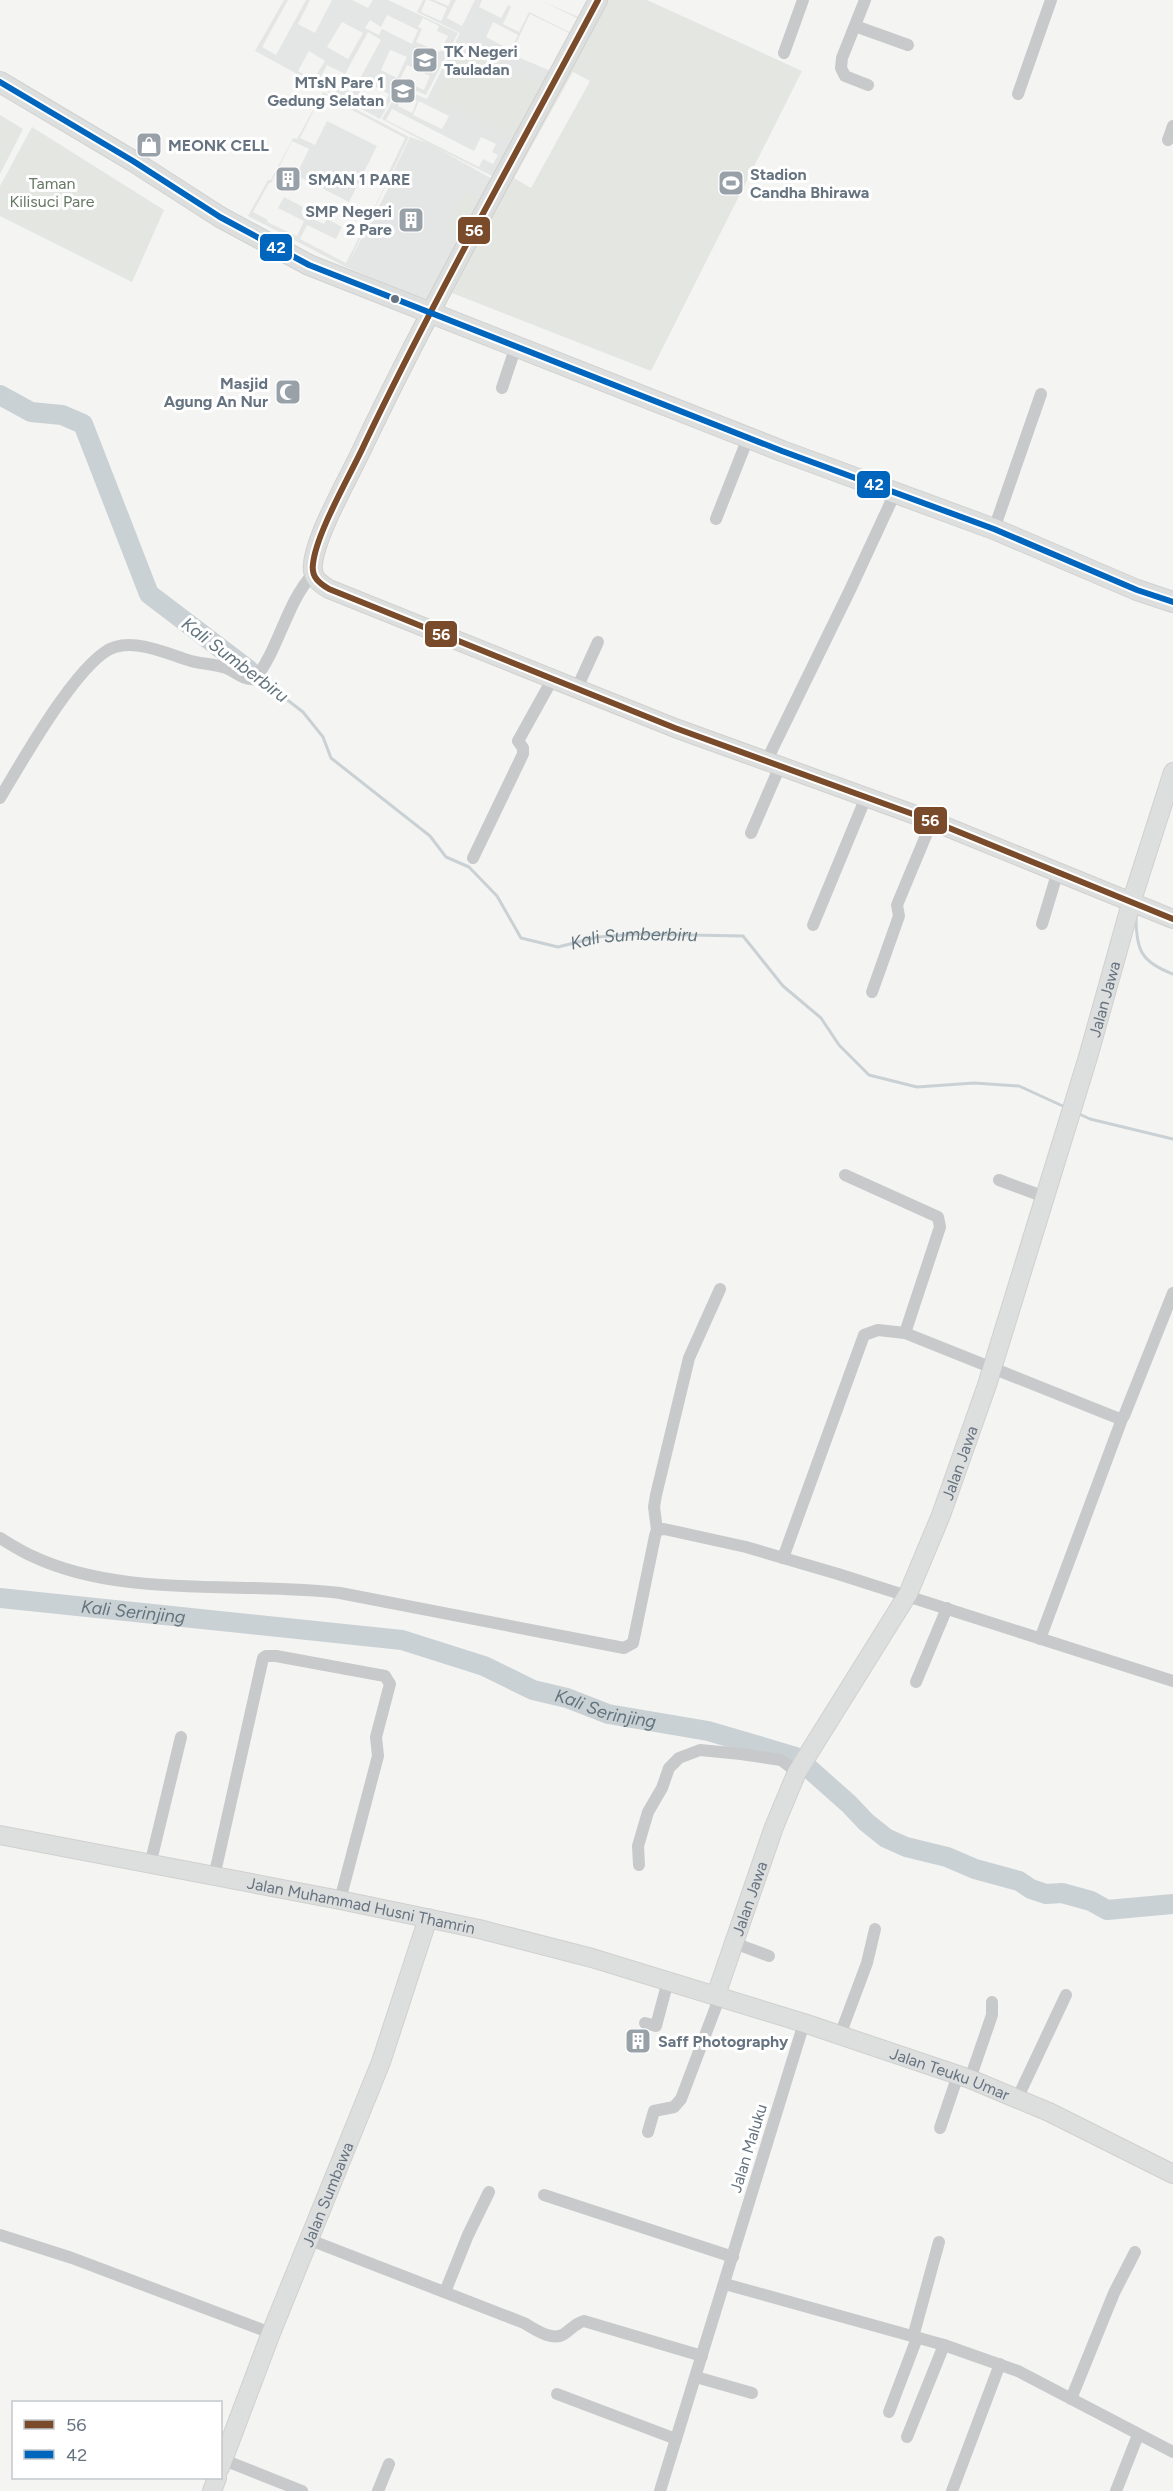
<svg xmlns="http://www.w3.org/2000/svg" width="1173" height="2491" font-family="Figtree,sans-serif">
<style>
.built{fill:#e4e5e5;fill-rule:evenodd}
.green{fill:#e4e6e1;fill-rule:evenodd}
.lines{fill:none;stroke-linecap:round;stroke-linejoin:round}
.stream{stroke:#cad1d4;stroke-width:3}
.river{stroke:#cad1d4;stroke-width:20}
.secondary-casing{stroke:#d0d0d0;stroke-width:20}
.primary-casing{stroke:#d1d1d2;stroke-width:22}
.street{stroke:#c8c9ca;stroke-width:12}
.secondary{stroke:#dddede;stroke-width:18}
.primary{stroke:#dddede;stroke-width:20}
.bus-1-casing{stroke:#fff;stroke-width:10}
.bus-2-casing{stroke:#fff;stroke-width:10}
.bus-1{stroke:#7a4b2a;stroke-width:6}
.bus-2{stroke:#0065bd;stroke-width:6}
.bus-dot{fill:#667380;stroke:#fff;stroke-width:2}
.labels{text-anchor:middle;stroke-width:6;stroke-linejoin:round;paint-order:stroke}
.poi-label{font-size:16px;font-weight:bold;fill:#667380;stroke:#fff;text-anchor:start}
.park-label{font-size:16px;fill:#677864;stroke:#fff}
.street-label{font-size:16px;fill:#667380;stroke:#fff}
.water-label{font-size:18px;font-style:italic;fill:#62747d;stroke:#fff}
.line-badge{stroke:#fff;stroke-width:2}
.badge-label{font-size:16px;text-anchor:middle;font-weight:bold;fill:#fff}
</style>
<rect width="100%" height="100%" fill="#f4f4f2"/>
<g class="built">
<path d="M284,0h4l-26,47 14,8 30,-55h4l-12,24 17,9 17,-33h20l16,8 5,-8h15l70,33 -32,62 -26,-11 -20,35 -125,-68zM387,15l31,15 -6,14 -30,-15 -3,6 -14,-7 5,-8 11,7zM423,18l16,8 -2,5 11,5 -8,16 -24,-10 6,-13 -4,-2zM342,22l21,11 -15,26 -21,-12zM368,32l13,8 -29,53 -13,-7 -5,9 -18,-9 11,-21 18,9zM390,50l17,7 -10,21 -16,-8zM309,51l16,10 -12,19 -15,-9zM407,65l23,11 -6,14 -24,-11zM365,82l24,12 -6,13 -25,-11z"/>
<path d="M423,0h3l-5,12 20,9 6,-13 -18,-8h5l14,6 3,-6h5l-9,18 15,8 13,-26h7l-3,7 22,11 7,-13 3,2 -8,17 16,8 10,-20 42,21 8,-14 -40,-19 42,18 -8,17 -43,-21 -19,40 42,18 -55,107 -63,-32 61,34 -61,121 -22,-7 -67,-28 -98,-51 20,-36h3l22,-42 4,1 26,-47 86,45 -60,125 40,-75v-6l21,-44 17,6 -45,-24 18,-31 27,11 33,-66 -43,-21zM493,22l25,13 -7,15 -25,-13zM322,94l83,44 -22,46 2,2 -39,77 -46,-24 7,-14 29,14 6,-12 -15,-8 -3,5 -23,-11 2,-6 -19,-10 -6,11 26,13 -7,15 -30,-14 1,-2 -15,-8 16,-29h2l21,-42 17,8 -13,26 53,27 28,-56 -50,-25 -12,24 -15,-7zM403,95l14,6 -5,12 -14,-7zM419,101l30,15 -7,13 -29,-14zM392,109l82,42 7,-14 15,7 -4,8 6,3 -5,9 -10,-5 -4,8 -93,-47z"/>
</g>
<g class="green">
<path d="M604,0h43l155,71 -151,300 -199,-78zM573,72l17,9 -59,107 -17,-10z"/>
<polygon points="463,43 543,84 514,142 433,100"/>
<polygon points="0,115 23,129 0,174"/>
<polygon points="32,127 164,210 132,282 0,216 0,186"/>
<polygon points="465,190 484,199 463,240 445,231"/>
</g>
<g class="lines">
<g class="stream">
<path id="s1" d="M260,679l43,33 20,25 8,21 99,78 16,21 23,10 28,29 24,42 37,9 40,-10 40,-3 105,2 40,50 38,32 18,27 30,30 48,12 57,-4 45,3 46,21"/>
<path d="M1136,917c0,33 5,45 37,57"/>
<polyline points="1077,1113 1090,1119 1173,1139"/>
</g>
<g class="river">
<polyline points="0,395 31,412 62,415 83,424 149,594 249,670"/>
<path id="s2" d="M0,1598l402,42 82,26 49,24 34,8 41,16 100,17 88,26 53,47 17,18 20,16 20,9 41,10 28,12 44,12 12,8 15,5 16,-1 29,8 16,9 66,-6"/>
</g>
<g class="secondary-casing">
<g id="secondary">
<path d="M598,0c-78,147 -161,293 -233,443 -14,31 -49,90 -52,121 -2,13 6,19 16,25l346,139 257,93 241,98"/>
<path id="s3" d="M0,1835l340,65 139,29 113,29 212,65 166,56 79,33 124,62"/>
<path id="s4" d="M716,1995l58,-168 23,-55 111,-178 33,-79 46,-130 101,-328 44,-157 41,-128"/>
<path id="s5" d="M220,2468l51,-135 110,-271 47,-144"/>
<polyline points="212,2491 217,2478"/>
</g>
</g>
<g class="primary-casing">
<polyline id="primary" points="0,82 133,161 220,217 309,265 782,451 994,529 1137,590 1173,602"/>
</g>
<g class="street">
<polyline points="865,0 842,58 841,68 845,76 868,85"/>
<polyline points="855,26 908,45"/>
<polyline points="784,53 803,0"/>
<polyline points="1018,94 1051,0"/>
<polyline points="1168,140 1173,126"/>
<polyline points="502,388 516,346"/>
<polyline points="716,519 748,438"/>
<polyline points="994,529 1041,394"/>
<polyline points="577,688 598,642"/>
<polyline points="766,762 850,590 895,493"/>
<path d="M0,798c20,-33 80,-141 115,-151 24,-7 53,7 76,14 11,3 25,3 35,7 10,4 19,13 29,11 25,-32 31,-76 58,-105"/>
<polyline points="751,833 780,766"/>
<polyline points="473,858 523,754 523,748 518,741 553,678"/>
<polyline points="1042,924 1058,871"/>
<polyline points="813,925 866,797"/>
<polyline points="872,992 899,916 897,905 932,821"/>
<polyline points="845,1175 938,1217 940,1227 905,1333"/>
<polyline points="999,1180 1045,1197"/>
<polyline points="657,1530 654,1507 656,1495 689,1358 720,1289"/>
<path d="M0,1538c10,6 21,13 32,18 90,43 209,25 308,37l284,55 9,-5 22,-107 2,-6 7,-1 82,18 92,27 335,107"/>
<polyline points="783,1558 864,1335 878,1330 905,1333 1120,1419 1124,1416 1173,1293"/>
<polyline points="1040,1639 1122,1419"/>
<polyline points="916,1682 947,1608"/>
<polyline points="150,1865 181,1737"/>
<polyline points="639,1865 638,1846 648,1812 662,1788 669,1768 679,1758 700,1750 741,1754 781,1760 797,1772"/>
<polyline points="214,1877 263,1658 266,1656 276,1656 385,1676 390,1684 376,1737 378,1756 340,1900"/>
<polyline points="734,1943 769,1956"/>
<polyline points="645,2023 656,2026 668,1981"/>
<polyline points="840,2035 867,1963 875,1929"/>
<polyline points="970,2079 992,2015 992,2002"/>
<polyline points="1017,2099 1066,1995"/>
<polyline points="940,2128 958,2075"/>
<polyline points="648,2132 654,2111 674,2107 681,2099 720,1996"/>
<polyline points="544,2195 733,2257"/>
<polyline points="0,2235 72,2258 271,2333"/>
<path d="M310,2240l214,83c11,6 28,19 40,11 7,-5 12,-11 20,-13l118,35"/>
<polyline points="725,2284 944,2345 1018,2371 1173,2452"/>
<polyline points="445,2292 468,2235 489,2192"/>
<polyline points="913,2337 939,2242"/>
<polyline points="696,2377 752,2393"/>
<polyline points="557,2394 676,2439"/>
<polyline points="1071,2399 1114,2293 1135,2252"/>
<polyline points="889,2412 917,2338"/>
<polyline points="907,2437 944,2345"/>
<polyline points="224,2460 302,2491"/>
<polyline points="378,2491 389,2464"/>
<polyline points="660,2491 804,2023"/>
<polyline points="952,2491 1000,2364"/>
<polyline points="1116,2491 1138,2435"/>
</g>
<use href="#secondary" class="secondary"/>
<use href="#primary" class="primary"/>
<g class="bus-1-casing">
<path id="bus-1" d="M598,0c-78,147 -161,293 -233,443 -14,31 -49,90 -52,121 -2,13 6,19 16,25l346,139 257,93 241,98"/>
</g>
<g class="bus-2-casing">
<polyline id="bus-2" points="0,82 133,161 220,217 309,265 782,451 994,529 1137,590 1173,602"/>
</g>
<use href="#bus-1" class="bus-1"/>
<use href="#bus-2" class="bus-2"/>
</g>
<defs>
<g id="school-square" transform="scale(1.35)"><rect x="-9" y="-9" width="18" height="18" rx="4" fill="#98a0a8" stroke="#fff"/><path d="M0-5L7-2L0 1L-7-2ZM-4 1L0 2.5L4 1V4Q0 6-4 4Z" fill="#fff"/></g>
<g id="shop-square" transform="scale(1.35)"><rect x="-9" y="-9" width="18" height="18" rx="4" fill="#98a0a8" stroke="#fff"/><path d="M-5-2.5h2.3a2.7 3.5 0 0 1 5.4 0H5L5.5 6h-11ZM-1.5-2.5h3a1.5 2.3 0 0 0-3 0Z" fill="#fff"/></g>
<g id="building-square" transform="scale(1.35)"><rect x="-9" y="-9" width="18" height="18" rx="4" fill="#98a0a8" stroke="#fff"/><path d="M-4-6H4V6H1V3H-1V6H-4ZM-2.5-4.3h1.7v1.8h-1.7ZM.8-4.3h1.7v1.8H.8ZM-2.5-1h1.7V.8h-1.7ZM.8-1h1.7V.8H.8Z" fill="#fff"/></g>
<g id="stadium-square" transform="scale(1.35)"><rect x="-9" y="-9" width="18" height="18" rx="4" fill="#98a0a8" stroke="#fff"/><path d="M0-5a6.5 5 0 1 0 0 10a6.5 5 0 1 0 0-10ZM-3.5-1.8h7v3.6h-7Z" fill="#fff"/></g>
<g id="mosque-square" transform="scale(1.35)"><rect x="-9" y="-9" width="18" height="18" rx="4" fill="#98a0a8" stroke="#fff"/><path d="M3.5-4.9A6 6 0 1 0 3.5 4.9A5 5 0 1 1 3.5-4.9Z" fill="#fff"/></g>
</defs>
<g fill-rule="evenodd">
<use href="#school-square" x="425" y="60"/>
<use href="#school-square" x="403" y="91"/>
<use href="#shop-square" x="149" y="145"/>
<use href="#building-square" x="288" y="179"/>
<use href="#stadium-square" x="731" y="183"/>
<use href="#building-square" x="411" y="220"/>
<use href="#mosque-square" x="288" y="392"/>
<use href="#building-square" x="638" y="2041"/>
</g>
<circle class="bus-dot" cx="395" cy="299" r="5"/>
<g class="labels">
<g class="poi-label">
<text x="444" y="57">TK Negeri<tspan x="444" dy="18">Tauladan</tspan></text>
<text x="384" y="88" text-anchor="end">MTsN Pare 1<tspan x="384" dy="18">Gedung Selatan</tspan></text>
<text x="168" y="151">MEONK CELL</text>
<text x="750" y="180">Stadion<tspan x="750" dy="18">Candha Bhirawa</tspan></text>
<text x="308" y="185">SMAN 1 PARE</text>
<text x="392" y="217" text-anchor="end">SMP Negeri<tspan x="392" dy="18">2 Pare</tspan></text>
<text x="268" y="389" text-anchor="end">Masjid<tspan x="268" dy="18">Agung An Nur</tspan></text>
<text x="658" y="2047">Saff Photography</text>
</g>
<g class="park-label">
<text x="52" y="189">Taman<tspan x="52" dy="18">Kilisuci Pare</tspan></text>
</g>
<g class="street-label">
<text dy="6" stroke="none"><textPath href="#s4" startOffset="1074">Jalan Jawa</textPath></text>
<text dy="6" stroke="none"><textPath href="#s4" startOffset="588">Jalan Jawa</textPath></text>
<text dy="6" stroke="none"><textPath href="#s4" startOffset="102">Jalan Jawa</textPath></text>
<text dy="6" stroke="none"><textPath href="#s3" startOffset="368">Jalan Muhammad Husni Thamrin</textPath></text>
<text dy="6" stroke="none"><textPath href="#s3" startOffset="981">Jalan Teuku Umar</textPath></text>
<text transform="translate(748 2148) rotate(-73)" y="6">Jalan Maluku</text>
<text dy="6" stroke="none"><textPath href="#s5" startOffset="294">Jalan Sumbawa</textPath></text>
</g>
<g class="water-label">
<text transform="translate(235 660) rotate(37)" y="6">Kali Sumberbiru</text>
<text dy="6" stroke="none"><textPath href="#s1" startOffset="490">Kali Sumberbiru</textPath></text>
<text dy="6" stroke="none"><textPath href="#s2" startOffset="134">Kali Serinjing</textPath></text>
<text dy="6" stroke="none"><textPath href="#s2" startOffset="620">Kali Serinjing</textPath></text>
</g>
</g>
<g class="line-badge">
<rect x="457" y="216" width="34" height="29" rx="6" fill="#7a4b2a"/>
<rect x="259" y="233" width="34" height="29" rx="6" fill="#0065bd"/>
<rect x="856" y="470" width="35" height="29" rx="6" fill="#0065bd"/>
<rect x="424" y="620" width="34" height="28" rx="6" fill="#7a4b2a"/>
<rect x="913" y="806" width="35" height="29" rx="6" fill="#7a4b2a"/>
</g>
<g class="badge-label">
<text x="474" y="236">56</text>
<text x="276" y="253">42</text>
<text x="874" y="490">42</text>
<text x="441" y="640">56</text>
<text x="930" y="826">56</text>
</g>
<rect x="12" y="2401" width="210" height="78" fill="#ffffff" stroke="#c2c7cc" stroke-width="1.5"/>
<rect x="24" y="2420" width="30" height="9" fill="#7a4b2a" stroke="#c2c7cc" stroke-width="1.5"/>
<text x="66" y="2431" font-size="18" fill="#667380">56</text>
<rect x="24" y="2450" width="30" height="9" fill="#0065bd" stroke="#c2c7cc" stroke-width="1.5"/>
<text x="66" y="2461" font-size="18" fill="#667380">42</text>
</svg>
